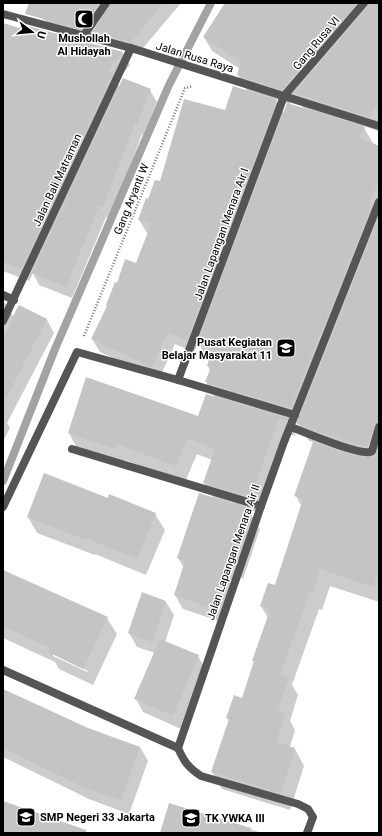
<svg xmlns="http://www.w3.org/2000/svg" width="382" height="836" font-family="Roboto,sans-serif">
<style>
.shadow{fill:#0003;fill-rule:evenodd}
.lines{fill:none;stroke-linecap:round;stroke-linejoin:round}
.stream{stroke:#a3a3a3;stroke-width:8}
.building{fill:#c4c4c4}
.path{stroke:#777;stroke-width:2.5;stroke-dasharray:1 2;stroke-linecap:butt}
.minor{stroke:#555;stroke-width:8}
.labels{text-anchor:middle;stroke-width:3;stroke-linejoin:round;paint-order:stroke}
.poi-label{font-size:11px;font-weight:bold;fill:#000;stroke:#fff;text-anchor:start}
.street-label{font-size:11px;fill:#000;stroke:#fff}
</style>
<rect width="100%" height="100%" fill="#fff"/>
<g class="shadow">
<polygon points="30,3 181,3 138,54 101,44 94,32 88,41 65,34 37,15"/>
<path d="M226,3h153v127l-1,1 -15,-5 11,19 5,2v455l-49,-16 -8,24 -3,-1 -27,76 6,10 -8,26 5,9 -5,17 5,2 9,17 -14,44 -68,-21 -10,-17 17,-51 -2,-3 15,-19 12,-37v-1l14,-43 -7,-12 14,-20 27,-79 -6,-11 18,-53 -6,-3 -9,-16 -12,-3 9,15 -8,-2 -28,79 -13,-4 13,20 -17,50 -5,-2 -16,45 -39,-13 -8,-14 9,-27 -6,-10 35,-60 -9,-15 8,-23 -15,-6 -12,28 -60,-22 -2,5 -45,-15 -9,-17 18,-54 111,38 17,-19 -9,-16 4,-11 -2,-5 1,-4 -11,-19 -4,9 -19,-8 -16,35 -59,-27 -8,-13 25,-55 20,-20 12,-31h-2l-8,-13 10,-20 11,-18 65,-71 22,-20 -9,-16 2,-6 -28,-18 -8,-14zM296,96l8,13 -15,-4zM275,99l13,4 -4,11z"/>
<polygon points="3,24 91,51 122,52 130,65 116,81 120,87 150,90 157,102 143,135 142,134 110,219 106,217 72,298 39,285 33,273 29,281 3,271"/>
<polygon points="3,302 5,303 13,316 18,306 47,320 54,333 7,423 10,428 3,441"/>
<polygon points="108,499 155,514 165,530 146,575 95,554 95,555 37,533 28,517"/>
<path d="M3,579l104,39 10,16 -24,51 -34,-16 -4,-7 -52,-24zM53,653l35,18 -1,1 -34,-16z"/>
<polygon points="166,602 174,615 165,642 198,656 206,670 181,729 143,712 136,699 155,653 137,647 129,633"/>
<polygon points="3,690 87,729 140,747 148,761 129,814 86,798 85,797 3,757"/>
<polygon points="170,804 262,833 161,833"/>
</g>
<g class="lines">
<polyline class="stream" points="3,481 55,349 169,85 211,3"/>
</g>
<g class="building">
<polygon points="29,3 99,3 81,29 25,14"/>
<polygon points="111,3 163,3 131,42 93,32"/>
<polygon points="225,3 357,3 282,90 237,75 241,62 203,37"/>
<polygon points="369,3 379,3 379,101 370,117 294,93 368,7"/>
<polygon points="3,23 19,28 21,24 123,52 107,71 113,73 21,269 3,261"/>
<polygon points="123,78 151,89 137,124 135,123 103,207 99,206 66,287 32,273"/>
<polygon points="233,86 277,100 187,340 168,332 152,367 150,367 91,339 107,306 106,305 115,282 117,283 125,259 136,263 151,224 138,220 146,198 148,199 155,180 160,181 184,99 225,110"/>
<polygon points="287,103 365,127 359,137 379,146 379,180 368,207 371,207 291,408 205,382 211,367 207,366 212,350 197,344"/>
<polygon points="379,217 379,422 375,423 374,425 368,446 364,446 345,441 297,424"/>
<polygon points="19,305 47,319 3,404 3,340"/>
<polygon points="86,377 198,416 206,394 287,418 287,421 279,418 251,497 203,483 215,449 187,438 176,466 116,444 114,449 68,433"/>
<polygon points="313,442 341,452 364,457 371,457 375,456 379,447 379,569 373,587 320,569 313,593 310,592 280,675 289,678 278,710 286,713 276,742 295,748 281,793 211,772 229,719 226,718 234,695 242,698 254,661 252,661 270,610 260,606 268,583 275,585 303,499 294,496"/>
<polygon points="44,473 108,498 109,494 156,513 137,559 86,538 86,540 27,517"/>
<polygon points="199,493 247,508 245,513 252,515 235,565 230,564 214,609 174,595 185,561 177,558"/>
<polygon points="3,570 108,617 83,669 48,652 50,648 3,626"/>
<polygon points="142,592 166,601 152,642 128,633"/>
<polygon points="160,639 199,655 173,716 134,699"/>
<polygon points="3,689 88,728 140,747 121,800 77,785 77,784 3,748"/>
<polygon points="3,801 86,830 86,833 3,833"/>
<polygon points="169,803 251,828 250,833 160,833"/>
</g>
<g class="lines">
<polyline class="path" points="84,336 185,88 193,86"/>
<g class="minor">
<polyline points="3,14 131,48 379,126"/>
<polyline points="84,35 106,3"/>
<polyline points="3,295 14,300"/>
<polyline points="3,321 131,48"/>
<polyline points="178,380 284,96 364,3"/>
<path d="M291,427c13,5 67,28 79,25 3,0 2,-2 3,-4l6,-21"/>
<polyline points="72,449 261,506"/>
<polyline points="3,507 77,352 178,380 295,415"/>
<polyline points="3,670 178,748"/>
<path d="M307,833l6,-16 -5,-8 -10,-5 -97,-28c-12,-8 -17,-14 -23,-28l83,-242 23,-64 95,-240"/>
</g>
</g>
<defs>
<g id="mosque-square" transform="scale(1)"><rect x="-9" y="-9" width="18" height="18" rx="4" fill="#000" stroke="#fff"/><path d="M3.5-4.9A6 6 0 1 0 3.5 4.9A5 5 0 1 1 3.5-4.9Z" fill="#fff"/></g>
<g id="school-square" transform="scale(1)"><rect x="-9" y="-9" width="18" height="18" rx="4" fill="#000" stroke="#fff"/><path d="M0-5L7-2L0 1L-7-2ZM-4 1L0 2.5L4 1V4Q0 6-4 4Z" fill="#fff"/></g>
</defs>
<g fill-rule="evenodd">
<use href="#mosque-square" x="84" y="19"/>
<use href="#school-square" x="286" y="348"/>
<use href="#school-square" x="26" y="817"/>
<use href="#school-square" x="191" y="818"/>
</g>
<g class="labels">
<g class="poi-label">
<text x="84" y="42" text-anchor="middle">Mushollah<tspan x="84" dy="13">Al Hidayah</tspan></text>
<text x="272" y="346" text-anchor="end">Pusat Kegiatan<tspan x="272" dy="13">Belajar Masyarakat 11</tspan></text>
<text x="40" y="821">SMP Negeri 33 Jakarta</text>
<text x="205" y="822">TK YWKA III</text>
</g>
<g class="street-label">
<text transform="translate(316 43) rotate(-50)" y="4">Gang Rusa VI</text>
<text transform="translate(195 57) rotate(17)" y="4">Jalan Rusa Raya</text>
<text transform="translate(57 180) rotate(-65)" y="4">Jalan Bali Matraman</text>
<text transform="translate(131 199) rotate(-68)" y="4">Gang Aryanti W</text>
<text transform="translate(221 234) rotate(-70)" y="4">Jalan Lapangan Menara Air I</text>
<text transform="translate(233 552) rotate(-71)" y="4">Jalan Lapangan Menara Air II</text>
</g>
</g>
<rect width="382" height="836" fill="none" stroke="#000000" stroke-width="8"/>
<g transform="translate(32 32) rotate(106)" stroke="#ffffff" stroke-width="3" paint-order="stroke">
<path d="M0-3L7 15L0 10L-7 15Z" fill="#000000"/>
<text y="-6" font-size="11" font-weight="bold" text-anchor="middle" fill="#000000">U</text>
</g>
</svg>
